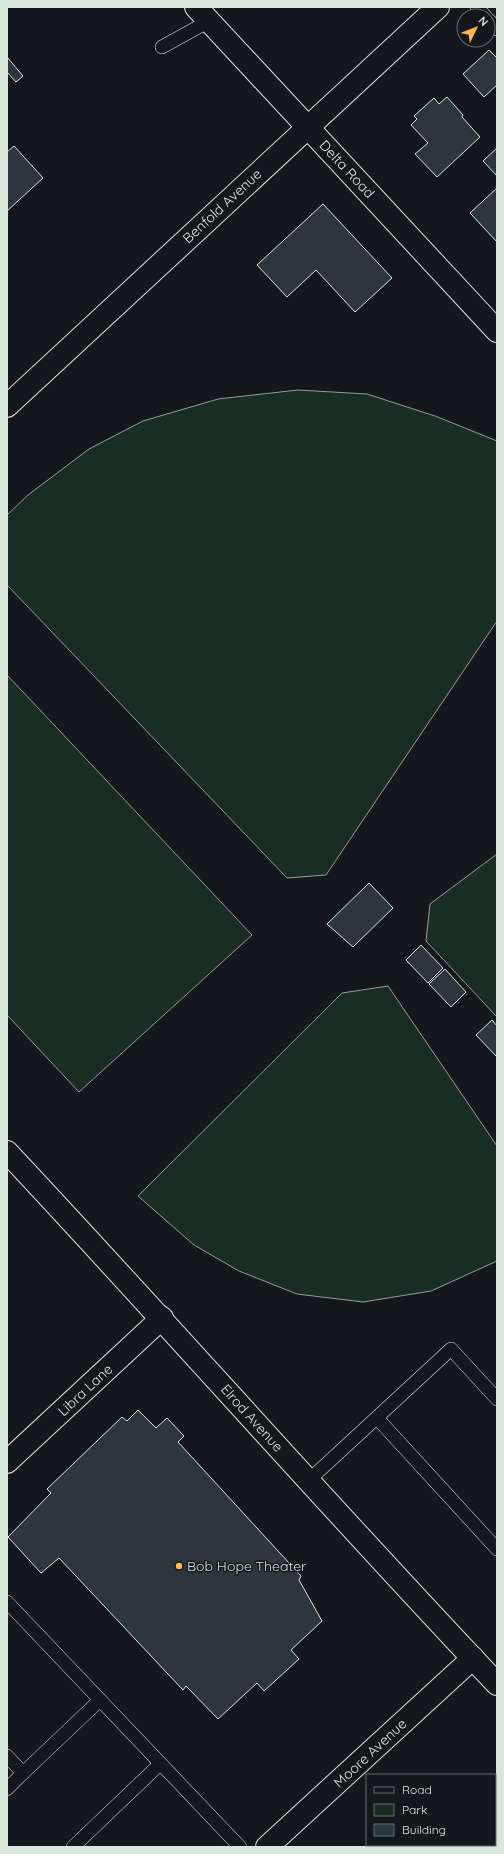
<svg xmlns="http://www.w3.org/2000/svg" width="504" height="1854" font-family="Quicksand,sans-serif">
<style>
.green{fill:#1a2d24;stroke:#939e99}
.building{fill:#2c363c;stroke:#d8e6dc}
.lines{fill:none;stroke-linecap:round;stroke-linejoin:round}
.lane-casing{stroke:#d8e6dc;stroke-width:14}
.street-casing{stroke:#d8e6dc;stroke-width:24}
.secondary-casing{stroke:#d8e6dc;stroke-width:24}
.lane{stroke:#14181c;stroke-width:13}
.street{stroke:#14181c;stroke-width:22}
.secondary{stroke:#14181c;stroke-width:22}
.poi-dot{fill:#ffb74d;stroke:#14181c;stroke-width:1.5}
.labels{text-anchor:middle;stroke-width:3;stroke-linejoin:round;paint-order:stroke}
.street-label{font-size:14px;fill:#d8e6dc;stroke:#14181c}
.poi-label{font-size:14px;fill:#d8e6dc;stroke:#14181c;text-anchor:start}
</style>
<rect width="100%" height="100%" fill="#14181c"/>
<g class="green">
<polygon points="298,390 367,394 435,416 497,441 497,621 326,875 287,878 7,585 7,515 28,495 89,449 143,421 218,399"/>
<polygon points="7,675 252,935 79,1092 7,1015"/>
<polygon points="497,854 497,1017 426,941 430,904"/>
<polygon points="388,986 497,1146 497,1261 431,1291 363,1302 297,1294 239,1271 194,1245 138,1196 342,993"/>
</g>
<g class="building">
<polygon points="489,50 497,58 497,85 484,97 463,74"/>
<polygon points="7,57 23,76 16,82 7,72"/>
<polygon points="447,97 463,115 462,117 480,137 437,177 415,154 428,143 411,125 417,119 414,116 434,98 439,104"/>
<polygon points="14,146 43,178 7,211 7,152"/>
<polygon points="497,148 497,176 483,161"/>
<polygon points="497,188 497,242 470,213"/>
<polygon points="323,204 392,278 355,312 316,270 287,297 257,265"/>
<polygon points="369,883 393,908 353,947 327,924"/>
<polygon points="421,945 443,968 428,983 406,960"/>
<polygon points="445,969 466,992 451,1007 429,984"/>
<polygon points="492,1020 497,1026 497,1057 476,1035"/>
<polygon points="138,1410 156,1428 167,1418 184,1436 178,1442 301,1576 299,1580 322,1621 291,1650 299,1659 264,1691 257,1683 218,1719 186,1686 183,1690 59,1558 41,1573 8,1537 51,1493 47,1489 122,1417 127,1421"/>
</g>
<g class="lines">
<g class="lane-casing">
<g id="lane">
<polyline points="477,7 485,16"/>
<polyline points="488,19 497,29"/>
<polyline points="162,47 209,21"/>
<polyline points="377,1418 497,1549"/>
<polyline points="308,1481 451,1349 497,1399"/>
<polyline points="7,1602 240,1847"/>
<polyline points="7,1756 23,1773 7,1789"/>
<polyline points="23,1773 100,1700"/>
<polyline points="73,1847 160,1764"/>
</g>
</g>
<g class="street-casing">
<g id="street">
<polyline points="196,7 497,331"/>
<polyline points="7,406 438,7"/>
<polyline points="7,1462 162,1318"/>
<polyline points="267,1847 473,1658"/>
</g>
</g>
<g class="secondary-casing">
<path id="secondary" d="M7,1152c165,176 324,357 490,532"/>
</g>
<use href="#lane" class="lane"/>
<use href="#street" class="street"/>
<use href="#secondary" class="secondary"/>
</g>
<circle class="poi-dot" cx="179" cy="1566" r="4"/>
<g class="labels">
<g class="street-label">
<text transform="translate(347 169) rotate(47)" y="5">Delta Road</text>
<text transform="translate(222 206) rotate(-43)" y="5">Benfold Avenue</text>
<text transform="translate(85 1390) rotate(-43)" y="5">Libra Lane</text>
<text transform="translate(252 1418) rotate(48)" y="5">Elrod Avenue</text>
<text transform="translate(370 1753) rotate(-43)" y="5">Moore Avenue</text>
</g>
<g class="poi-label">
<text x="187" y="1571">Bob Hope Theater</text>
</g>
</g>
<rect width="504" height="1854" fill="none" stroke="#d8e6dc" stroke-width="16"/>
<rect x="366" y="1774" width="130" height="72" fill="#14181c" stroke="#626a69"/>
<rect x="374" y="1787" width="20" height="6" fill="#14181c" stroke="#626a69"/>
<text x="402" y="1794" font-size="12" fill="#d8e6dc">Road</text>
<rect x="374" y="1804" width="20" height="12" fill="#1a2d24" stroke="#626a69"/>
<text x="402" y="1814" font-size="12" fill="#d8e6dc">Park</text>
<rect x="374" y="1824" width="20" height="12" fill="#2c363c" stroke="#626a69"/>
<text x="402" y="1834" font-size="12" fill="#d8e6dc">Building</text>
<g transform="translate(476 28) rotate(47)"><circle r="19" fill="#14181c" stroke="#626a69"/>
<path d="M0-3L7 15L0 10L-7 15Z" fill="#ffb74d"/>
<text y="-6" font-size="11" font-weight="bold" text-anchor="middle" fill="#d8e6dc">N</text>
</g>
</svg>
